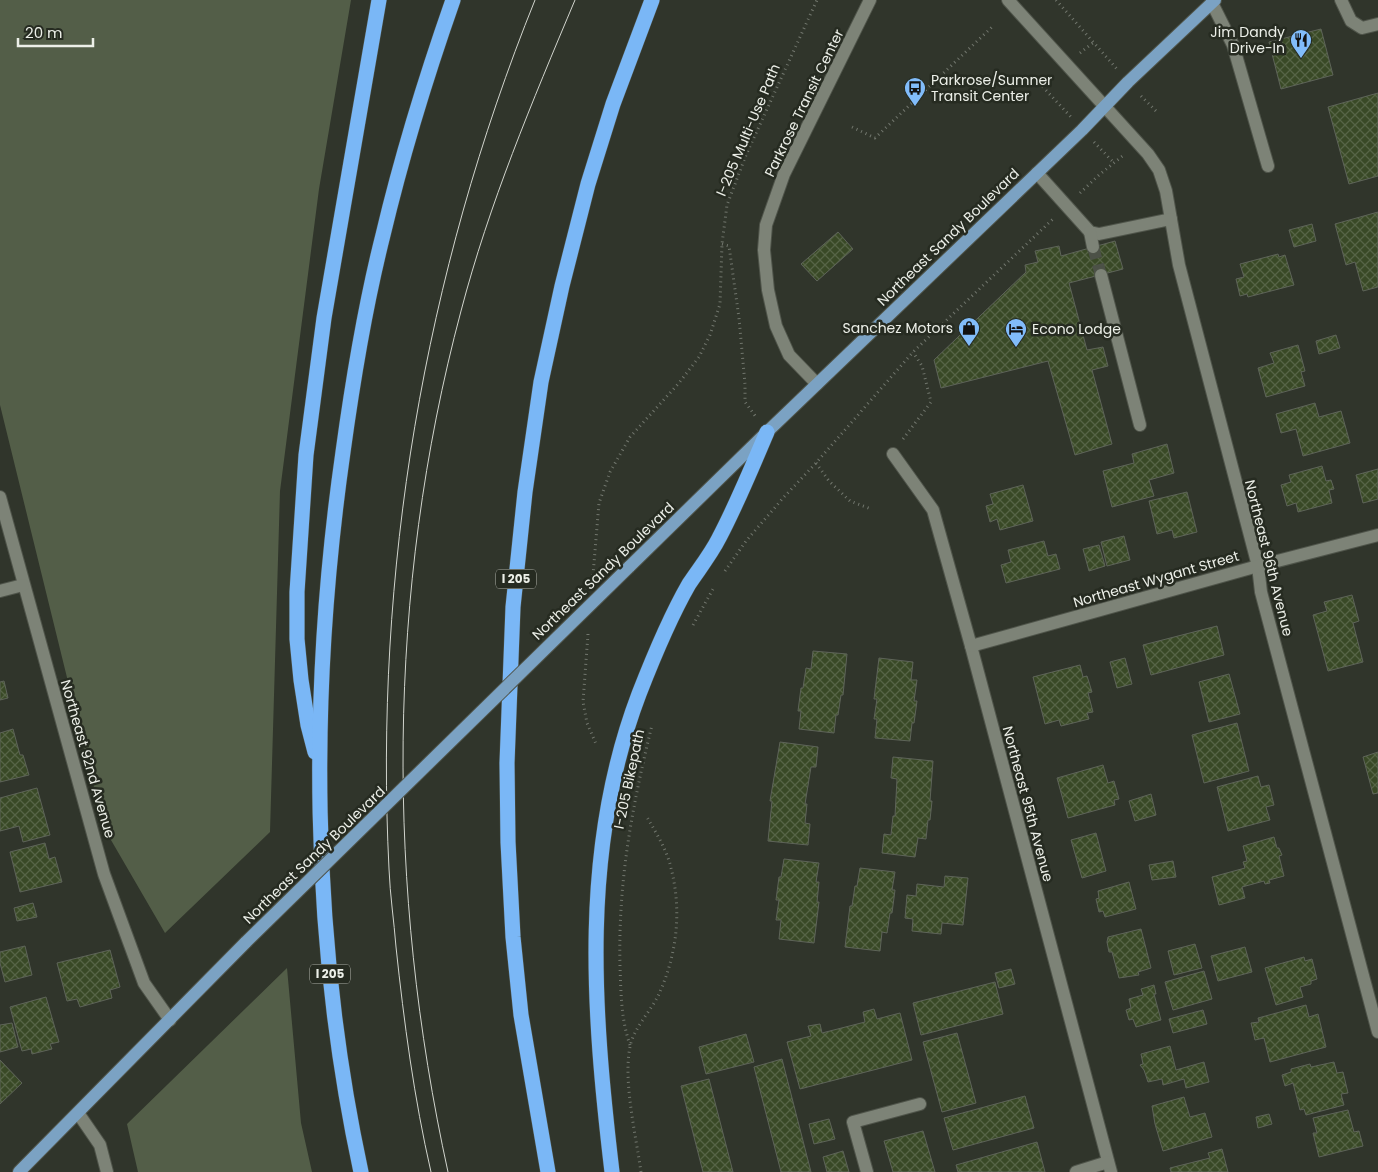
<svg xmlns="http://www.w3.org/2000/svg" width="1378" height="1172" font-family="Poppins,sans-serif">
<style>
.grass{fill:#535e48}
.building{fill:url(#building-cross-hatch);stroke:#5e6459}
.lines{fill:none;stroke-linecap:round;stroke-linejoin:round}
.minor-tunnel{stroke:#4c5147;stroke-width:12;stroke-dasharray:12 6;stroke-linecap:butt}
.minor-casing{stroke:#4f544a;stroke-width:14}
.major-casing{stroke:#4f544a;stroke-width:14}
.highway-casing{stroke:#4f544a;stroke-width:16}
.path{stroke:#72776e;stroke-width:3;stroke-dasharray:1 4;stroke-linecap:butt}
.minor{stroke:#7d8377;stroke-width:12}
.major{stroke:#7ba2c3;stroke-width:12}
.highway{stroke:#7ab7f6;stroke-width:15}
.tram{stroke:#d2d5ce;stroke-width:1}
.major-bridge-casing{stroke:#4f544a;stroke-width:14;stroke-linecap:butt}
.major-bridge{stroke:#7ba2c3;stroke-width:12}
.labels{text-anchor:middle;stroke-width:5;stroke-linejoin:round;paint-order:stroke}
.shield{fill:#262b21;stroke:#b1b4ac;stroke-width:1}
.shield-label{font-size:12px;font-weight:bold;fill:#ecefe8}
.poi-label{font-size:14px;fill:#ecefe8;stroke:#262b21;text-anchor:end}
.street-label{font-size:14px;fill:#ecefe8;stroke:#262b21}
</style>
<defs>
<pattern id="building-cross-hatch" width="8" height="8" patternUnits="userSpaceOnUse" patternTransform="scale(1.25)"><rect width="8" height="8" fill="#394926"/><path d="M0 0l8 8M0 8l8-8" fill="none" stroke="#566446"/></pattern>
</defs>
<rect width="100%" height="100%" fill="#30352b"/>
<g class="grass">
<polygon points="0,0 351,0 319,189 280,491 270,832 165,933 104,828 0,405"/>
<polygon points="287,968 301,1123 312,1172 138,1172 127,1124"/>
</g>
<g class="building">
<polygon points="1321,29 1333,75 1281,89 1269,42"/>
<polygon points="1378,93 1378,176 1349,184 1328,107"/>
<polygon points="1378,212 1378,287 1363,291 1355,262 1346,265 1335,224"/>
<polygon points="1312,224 1316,241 1294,247 1289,230"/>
<polygon points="838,232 853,249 817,281 801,264"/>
<polygon points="1115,241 1123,269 1069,283 1087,350 1103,347 1108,366 1092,370 1112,444 1075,455 1048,361 941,388 934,360 1026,272 1025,265 1038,262 1035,251 1059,246 1061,256"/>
<polygon points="1278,254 1279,257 1285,255 1294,285 1248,297 1247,294 1240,296 1236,279 1244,277 1240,264"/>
<polygon points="1336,335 1340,348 1319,354 1316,341"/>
<polygon points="1298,345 1305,371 1301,372 1305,386 1266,397 1258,368 1274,363 1270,353"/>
<polygon points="1315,403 1319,417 1341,411 1350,443 1303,456 1296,429 1281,433 1276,414"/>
<polygon points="1167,444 1174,473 1149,480 1154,496 1112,507 1103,471 1134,463 1132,454"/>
<polygon points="1322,466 1326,481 1331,480 1334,489 1329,490 1332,503 1298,512 1296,503 1287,506 1281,485 1291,482 1289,475"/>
<polygon points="1378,469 1378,499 1363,503 1356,475"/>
<polygon points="1023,485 1033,521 1000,530 997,519 990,522 986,506 993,504 990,494"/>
<polygon points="1187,492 1197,532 1174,538 1172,530 1157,534 1149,501"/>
<polygon points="1124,536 1130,560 1107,566 1101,542"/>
<polygon points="1044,541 1048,556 1056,554 1060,569 1006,583 1001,565 1011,562 1008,550"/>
<polygon points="1099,545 1105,566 1089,571 1083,549"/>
<polygon points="1352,595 1359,621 1353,623 1363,662 1328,671 1313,615 1327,611 1324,602"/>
<polygon points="1217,626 1224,655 1151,675 1143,645"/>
<polygon points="813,651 847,654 843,695 841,695 838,715 836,715 834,733 799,729 801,711 798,711 801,688 803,688 806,668 811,669"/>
<polygon points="879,658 913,662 911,680 917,680 914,701 917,701 914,723 912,723 910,741 875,738 877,719 874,719 877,699 874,699"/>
<polygon points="1125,658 1132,684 1117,688 1110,662"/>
<polygon points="1080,665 1083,677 1087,676 1092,692 1088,693 1093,712 1087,713 1089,719 1061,726 1059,720 1045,724 1033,677"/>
<polygon points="1229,674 1240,714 1209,722 1199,682"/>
<polygon points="4,681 8,698 0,700 0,682"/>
<polygon points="1237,723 1249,771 1204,783 1192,735"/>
<polygon points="13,729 20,755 23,755 29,775 0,782 0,733"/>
<polygon points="780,742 818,747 816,767 811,767 805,804 807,804 805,823 810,824 808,845 768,841 772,801 770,801"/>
<polygon points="1378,752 1378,793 1373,794 1363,757"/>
<polygon points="893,757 933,761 930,801 932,801 930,820 928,820 926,839 918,838 915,857 882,853 884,834 891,835 893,816 895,816 897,779 891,778"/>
<polygon points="1103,765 1108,783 1114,781 1119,799 1114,800 1115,805 1068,818 1057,778"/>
<polygon points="1258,776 1261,787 1269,785 1274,805 1266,807 1270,820 1228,831 1217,787"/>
<polygon points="37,788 50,835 23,842 19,826 0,831 0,798"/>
<polygon points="1151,794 1156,815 1135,821 1129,801"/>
<polygon points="1096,833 1106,871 1082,878 1071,840"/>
<polygon points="1274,837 1277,848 1279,848 1282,855 1279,856 1284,876 1269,880 1270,883 1265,884 1264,881 1242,887 1245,898 1219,905 1212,877 1245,868 1243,862 1247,861 1243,846"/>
<polygon points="45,843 49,859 55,857 62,882 20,892 10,852"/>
<polygon points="784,859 819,863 816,882 819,882 817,902 819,902 814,943 779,939 781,920 776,920 779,900 776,900 779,877 781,877"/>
<polygon points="1173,861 1176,877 1152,880 1149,865"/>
<polygon points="860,868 895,872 892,890 895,890 892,913 890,913 887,933 882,932 880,951 845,947 850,906 852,906 855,886 857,886"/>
<polygon points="945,876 968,878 963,925 942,923 941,934 912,931 913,919 905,918 907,895 916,896 917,884 944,887"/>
<polygon points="1129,882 1136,909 1105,917 1103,911 1099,912 1096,899 1099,898 1098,891"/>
<polygon points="33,903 37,917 17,921 14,908"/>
<polygon points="1141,929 1151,968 1138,972 1139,975 1119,978 1112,952 1109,952 1107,942 1108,937"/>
<polygon points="1195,944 1202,968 1174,975 1168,951"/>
<polygon points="25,946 32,975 5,982 0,963 0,952"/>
<polygon points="1245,947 1252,972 1218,981 1211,956"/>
<polygon points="110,950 120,987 110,990 112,998 80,1007 77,999 67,1001 57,963"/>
<polygon points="1304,957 1305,961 1312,959 1317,979 1311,981 1311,984 1300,987 1303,997 1276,1005 1265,968"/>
<polygon points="1011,969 1015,984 999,988 995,973"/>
<polygon points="1204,971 1212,999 1173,1010 1165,982"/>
<polygon points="995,982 1003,1014 921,1035 913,1003"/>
<polygon points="1154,985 1156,994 1154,994 1161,1020 1136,1027 1133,1019 1129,1020 1126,1010 1131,1008 1129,999 1143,995 1141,989"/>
<polygon points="46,997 59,1042 50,1044 52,1049 32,1054 31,1049 22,1051 10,1007"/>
<polygon points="1306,1005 1309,1017 1318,1014 1326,1047 1270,1062 1264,1038 1255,1040 1251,1023 1259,1022 1258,1018"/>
<polygon points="874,1009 877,1019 900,1013 912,1060 800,1089 787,1042 811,1036 808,1026 820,1024 822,1033 865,1022 863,1012"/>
<polygon points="1203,1010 1207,1024 1173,1033 1169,1019"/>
<polygon points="12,1023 18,1047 0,1052 0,1025"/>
<polygon points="957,1033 976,1103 942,1112 923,1042"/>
<polygon points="746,1034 754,1062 706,1074 699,1047"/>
<polygon points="1170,1046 1176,1070 1204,1062 1209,1082 1186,1088 1184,1079 1163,1085 1162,1079 1148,1082 1144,1070 1140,1065 1143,1064 1141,1054"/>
<polygon points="782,1059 811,1172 781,1172 754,1067"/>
<polygon points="0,1060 22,1083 0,1104"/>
<polygon points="1334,1062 1337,1073 1343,1072 1348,1093 1341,1094 1344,1105 1306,1115 1304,1109 1300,1110 1293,1083 1285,1086 1282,1075 1291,1072 1291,1069 1310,1064 1311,1067"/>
<polygon points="709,1079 733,1172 703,1172 681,1086"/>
<polygon points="1025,1096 1034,1128 953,1150 944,1118"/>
<polygon points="1184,1097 1190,1117 1205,1113 1212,1137 1163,1151 1155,1124 1152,1106"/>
<polygon points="1348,1110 1354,1132 1359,1131 1363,1146 1319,1157 1313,1133 1317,1133 1313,1118"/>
<polygon points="1269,1114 1272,1124 1258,1128 1256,1117"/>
<polygon points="829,1119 835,1139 814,1144 809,1124"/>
<polygon points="923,1131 935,1172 893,1172 884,1141"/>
<polygon points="1037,1142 1045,1172 958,1172 956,1165"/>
<polygon points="1222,1149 1228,1172 1171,1172 1170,1168 1210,1158 1208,1153"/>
<polygon points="843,1151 849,1172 827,1172 823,1157"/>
</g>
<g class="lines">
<polyline class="minor-tunnel" points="1093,247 1101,275"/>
<g class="minor-casing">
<g id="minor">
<polyline points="1008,0 1148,154 1159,170 1166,191 1179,265 1258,566 1261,592 1378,1032"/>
<polyline points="1341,0 1351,21 1362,28 1378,24"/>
<polyline points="1212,3 1233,45 1268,166"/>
<polyline points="1037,173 1090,232 1099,234 1171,219"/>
<polyline points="1090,232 1093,247"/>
<polyline points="1101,275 1140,425"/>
<polyline points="817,384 789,355 776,326 768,290 764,250 766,225 784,174 870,0"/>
<polyline points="893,454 933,510 971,646 1111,1172"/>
<polyline points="0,497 104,874 144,983 170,1020"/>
<polyline points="0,591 23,585"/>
<polyline points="971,646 1258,566 1378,535"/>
<polyline points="78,1113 100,1145 107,1172"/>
<polyline points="867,1172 853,1122 920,1104"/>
<polyline points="1076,1172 1108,1162"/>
</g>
</g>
<g class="major-casing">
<g id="major">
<polyline points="629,567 767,432 1082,130 1128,82 1215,0"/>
<polyline points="19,1172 246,942"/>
</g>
</g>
<g class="highway-casing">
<g id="highway">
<polyline points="315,752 308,725 301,680 297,639 297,592 306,455 324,318 379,0"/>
<path d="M361,1172c-51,-236 -52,-482 -18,-720 10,-73 22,-146 40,-217 19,-80 43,-158 70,-235"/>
<polyline points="548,1172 521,1015 513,937 508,842 507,763 513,607 525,492 541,382 562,286 588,184 613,104 652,0"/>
<path d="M612,1172c-19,-161 -32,-323 27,-478 14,-36 31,-77 50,-110 10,-15 22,-30 30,-46 18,-34 33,-71 48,-106"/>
</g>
</g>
<g class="path">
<polyline points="1056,0 1117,69"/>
<polyline points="1080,53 1094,42"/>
<polyline points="1053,77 1042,86 1071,117"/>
<polyline points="1141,96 1156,111"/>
<polyline points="852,127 875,138 992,27"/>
<polyline points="1094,142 1114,163"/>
<polyline points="1080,193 1099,175 1125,154"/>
<polyline points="722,244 729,246 739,318 745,384 745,402 756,417"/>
<polyline points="903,439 931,402 922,366 913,352"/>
<polyline points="816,463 829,481 850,501 871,509"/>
<polyline points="725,571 746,541 784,497 816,463 913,352 1054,218"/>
<polyline points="593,575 599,503 610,472 630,437 679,383 699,357 710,335 720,304 722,244 727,205 746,155 817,0"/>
<polyline points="693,625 713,589"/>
<polyline points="588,634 583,702 587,723 596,744"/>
<path d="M630,1045c-9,-26 -9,-51 -10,-79 -2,-85 12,-159 32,-241"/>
<path d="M641,1172c-5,-36 -18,-91 -11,-125 3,-18 21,-36 29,-53 18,-40 23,-83 12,-126 -4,-18 -15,-35 -24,-51"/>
</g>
<use href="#minor" class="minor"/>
<use href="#major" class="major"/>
<use href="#highway" class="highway"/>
<g class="tram">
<path d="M431,1172c-17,-74 -27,-150 -35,-225 -2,-26 -6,-52 -7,-78 -15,-296 35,-594 146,-869"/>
<path d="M448,1172c-62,-283 -62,-580 13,-861 28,-107 71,-209 114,-311"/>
</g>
<g class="major-bridge-casing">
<polyline id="major-bridge" points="246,942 629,567"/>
</g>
<use href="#major-bridge" class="major-bridge"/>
</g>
<defs>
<g id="restaurant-pin" transform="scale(1.125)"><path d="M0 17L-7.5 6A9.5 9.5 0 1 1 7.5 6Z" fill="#81bcfa" stroke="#262b21"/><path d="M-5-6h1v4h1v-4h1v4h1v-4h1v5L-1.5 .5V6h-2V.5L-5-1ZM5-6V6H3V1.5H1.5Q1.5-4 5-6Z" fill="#111"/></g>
<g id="bus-pin" transform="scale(1.125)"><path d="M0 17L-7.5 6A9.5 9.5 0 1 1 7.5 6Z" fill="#81bcfa" stroke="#262b21"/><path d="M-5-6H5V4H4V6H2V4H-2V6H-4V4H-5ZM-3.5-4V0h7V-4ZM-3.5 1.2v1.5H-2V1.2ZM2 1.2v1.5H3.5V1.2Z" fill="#111"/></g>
<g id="shop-pin" transform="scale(1.125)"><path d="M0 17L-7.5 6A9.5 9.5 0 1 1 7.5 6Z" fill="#81bcfa" stroke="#262b21"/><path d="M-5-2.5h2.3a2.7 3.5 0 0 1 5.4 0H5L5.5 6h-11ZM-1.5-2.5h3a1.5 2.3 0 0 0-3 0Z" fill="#111"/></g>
<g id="hotel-pin" transform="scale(1.125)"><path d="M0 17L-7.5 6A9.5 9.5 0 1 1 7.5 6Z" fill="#81bcfa" stroke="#262b21"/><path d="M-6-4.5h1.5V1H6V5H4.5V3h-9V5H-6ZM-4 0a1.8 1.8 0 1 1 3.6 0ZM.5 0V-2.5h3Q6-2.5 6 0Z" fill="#111"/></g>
</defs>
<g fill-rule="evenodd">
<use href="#restaurant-pin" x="1301" y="40"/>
<use href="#bus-pin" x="915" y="88"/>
<use href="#shop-pin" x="969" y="328"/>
<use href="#hotel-pin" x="1016" y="329"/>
</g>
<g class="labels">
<g class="shield">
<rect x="496" y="569.5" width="40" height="19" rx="4"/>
<rect x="310" y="964.5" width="40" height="19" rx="4"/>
</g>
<g class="shield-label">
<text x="516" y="583">I 205</text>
<text x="330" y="978">I 205</text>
</g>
<g class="poi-label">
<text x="1285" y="37">Jim Dandy<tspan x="1285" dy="16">Drive-In</tspan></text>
<text x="931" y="85" text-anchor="start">Parkrose/Sumner<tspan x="931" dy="16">Transit Center</tspan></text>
<text x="953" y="333">Sanchez Motors</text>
<text x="1032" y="334" text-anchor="start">Econo Lodge</text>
</g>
<g class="street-label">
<text transform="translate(804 103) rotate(-64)" y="5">Parkrose Transit Center</text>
<text transform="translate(748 130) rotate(-67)" y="5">I-205 Multi-Use Path</text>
<text transform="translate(948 237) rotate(-44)" y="5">Northeast Sandy Boulevard</text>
<text transform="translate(1269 558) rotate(76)" y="5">Northeast 96th Avenue</text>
<text transform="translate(603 571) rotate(-44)" y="5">Northeast Sandy Boulevard</text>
<text transform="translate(1156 579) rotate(-16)" y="5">Northeast Wygant Street</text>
<text transform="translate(88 759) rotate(74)" y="5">Northeast 92nd Avenue</text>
<text transform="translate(629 779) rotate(-78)" y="5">I-205 Bikepath</text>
<text transform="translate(1028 804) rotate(75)" y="5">Northeast 95th Avenue</text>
<text transform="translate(314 855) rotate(-44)" y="5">Northeast Sandy Boulevard</text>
</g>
</g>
<path d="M18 38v8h75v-8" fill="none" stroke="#ecefe8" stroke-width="2.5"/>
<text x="25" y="38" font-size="15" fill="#ecefe8" stroke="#262b21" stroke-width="4" paint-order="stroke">20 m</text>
</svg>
